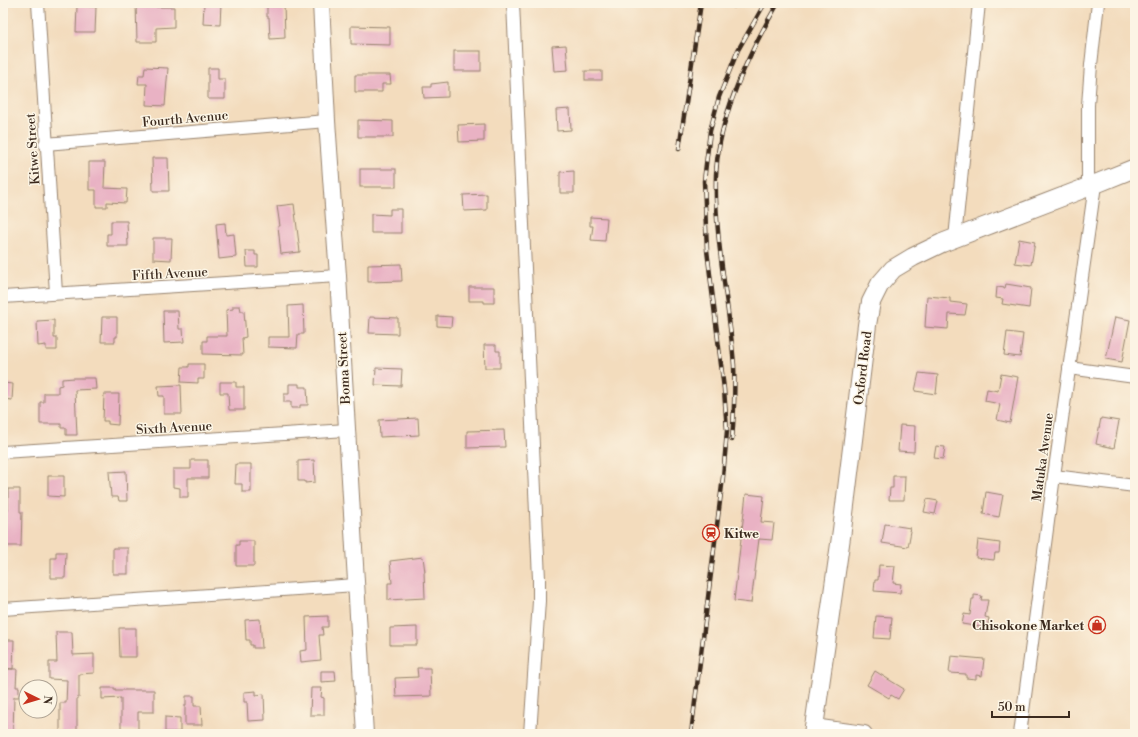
<svg xmlns="http://www.w3.org/2000/svg" width="1138" height="737" font-family="'Libre Bodoni',serif">
<style>
.building{fill:#e9b2c4}
.lines{fill:none;stroke-linecap:round;stroke-linejoin:round}
.minor-casing{stroke:#97836e;stroke-width:14}
.tertiary-casing{stroke:#97836e;stroke-width:18}
.secondary-casing{stroke:#97836e;stroke-width:20}
.minor{stroke:#fff;stroke-width:12}
.tertiary{stroke:#fff;stroke-width:16}
.secondary{stroke:#fff;stroke-width:18}
.rail-casing{stroke:#3b2a1e;stroke-width:4.5}
.rail{stroke:#fcf5e5;stroke-width:3;stroke-dasharray:9;stroke-linecap:butt}
.labels{text-anchor:middle;stroke-width:3;stroke-linejoin:round;paint-order:stroke}
.street-label{font-size:13px;fill:#3b2a1e;stroke:#fcf5e5}
.poi-label{font-size:13px;font-weight:bold;fill:#3b2a1e;stroke:#fcf5e5;text-anchor:start}
</style>
<rect width="100%" height="100%" fill="#fcf5e5"/>
<filter id="ink" filterUnits="userSpaceOnUse"><feTurbulence type="fractalNoise" baseFrequency=".025" numOctaves="2"/><feDisplacementMap in="SourceGraphic" scale="8" xChannelSelector="R" yChannelSelector="G"/><feConvolveMatrix kernelMatrix="1 2 1 2 8 2 1 2 1" color-interpolation-filters="sRGB"/></filter>
<filter id="wash" filterUnits="userSpaceOnUse"><feTurbulence type="fractalNoise" baseFrequency=".012" numOctaves="4" result="noise"/><feDisplacementMap in="SourceGraphic" scale="16" xChannelSelector="R" yChannelSelector="G"/><feGaussianBlur stdDeviation="0.9" result="paint"/><feColorMatrix in="noise" values="0 0 0 0 0 0 0 0 0 0 0 0 0 0 0 0 0 1.4 0 .05"/><feComposite in="paint" operator="in"/></filter>
<g filter="url(#wash)">
<rect width="100%" height="100%" fill="#f3dcbd"/>
<g id="blocks">
<g class="building">
<polygon points="136,3 156,3 156,7 174,7 174,27 156,28 156,42 137,42"/>
<polygon points="204,3 221,3 220,25 203,24"/>
<polygon points="267,3 284,3 285,38 270,39 269,17 267,17"/>
<polygon points="77,6 96,7 95,32 76,32"/>
<polygon points="351,26 390,27 390,45 351,44"/>
<polygon points="566,45 568,70 554,71 552,46"/>
<rect x="454" y="51" width="27" height="20"/>
<polygon points="145,67 168,68 165,106 146,105 147,84 138,84 139,75 144,75"/>
<polygon points="208,68 218,68 218,79 225,79 225,99 208,99"/>
<rect x="585" y="71" width="17" height="9"/>
<polygon points="355,75 390,75 391,84 382,84 382,92 355,92"/>
<polygon points="448,82 448,97 424,98 423,87 431,87 431,84"/>
<polygon points="570,109 571,130 557,131 556,110"/>
<polygon points="358,120 393,121 393,137 358,137"/>
<polygon points="484,124 484,141 459,142 458,125"/>
<polygon points="152,158 168,158 169,191 153,191"/>
<polygon points="89,162 105,162 104,188 127,189 126,203 107,202 107,207 96,207 96,190 89,190"/>
<rect x="360" y="169" width="36" height="18"/>
<polygon points="574,171 574,193 560,193 560,172"/>
<polygon points="487,194 487,210 464,211 463,195"/>
<polygon points="294,204 300,252 281,254 278,226 280,226 277,206"/>
<polygon points="390,209 401,209 401,233 371,233 371,214 390,215"/>
<polygon points="590,217 607,218 605,241 591,240 593,226 590,226"/>
<polygon points="111,221 127,221 128,246 107,246 107,234 111,234"/>
<polygon points="225,223 226,235 234,234 236,257 219,259 216,224"/>
<polygon points="153,238 172,238 171,260 153,259"/>
<polygon points="1019,239 1035,242 1031,265 1015,263"/>
<polygon points="246,251 255,251 255,255 258,255 258,267 247,267"/>
<polygon points="401,264 402,281 368,282 368,265"/>
<polygon points="1006,284 1031,288 1029,308 1002,304 1003,299 996,298 997,287 1005,288"/>
<polygon points="469,287 494,287 494,303 484,303 484,301 469,301"/>
<polygon points="927,296 950,298 950,302 967,304 965,315 949,314 948,329 925,327"/>
<polygon points="303,305 304,334 298,334 297,348 268,347 268,337 289,337 288,306"/>
<polygon points="233,306 240,306 241,311 244,311 246,337 242,338 243,355 203,354 203,341 207,341 207,336 227,336 226,310 233,309"/>
<polygon points="163,311 178,311 179,329 183,329 184,342 164,343"/>
<polygon points="437,316 452,317 451,327 437,326"/>
<polygon points="102,317 117,317 117,337 115,337 115,342 101,342"/>
<polygon points="370,317 398,318 398,334 369,333"/>
<polygon points="1115,317 1130,320 1122,362 1106,359"/>
<polygon points="54,320 54,338 57,338 57,350 46,350 46,345 38,346 37,321"/>
<polygon points="1007,332 1023,334 1020,357 1004,355"/>
<polygon points="484,345 496,345 496,351 500,351 500,368 485,368"/>
<polygon points="189,364 204,364 204,379 198,379 198,383 181,382 182,367 189,367"/>
<polygon points="376,368 402,369 401,386 375,385"/>
<polygon points="919,373 938,375 936,394 915,391"/>
<polygon points="1001,374 1018,377 1010,423 997,420 1000,404 985,401 987,389 998,391"/>
<polygon points="74,378 95,378 96,389 75,390 77,435 66,435 66,428 61,428 61,424 40,424 40,402 44,402 44,393 58,393 58,386 62,385 62,379"/>
<polygon points="220,382 236,382 236,387 244,387 244,410 229,410 228,393 220,393"/>
<polygon points="3,383 13,384 12,400 3,399"/>
<polygon points="289,384 299,384 299,387 307,387 308,405 300,405 300,408 291,408 291,402 284,402 284,394 289,394"/>
<polygon points="181,385 182,414 164,414 164,396 159,396 158,386"/>
<polygon points="104,394 119,394 118,425 108,424 108,421 103,421"/>
<polygon points="418,418 419,435 380,437 379,420"/>
<polygon points="1101,418 1119,421 1114,448 1096,444"/>
<polygon points="900,425 915,426 914,452 898,451"/>
<polygon points="504,430 505,447 467,448 467,431"/>
<polygon points="936,446 945,447 943,459 934,458"/>
<polygon points="191,460 208,460 208,478 188,478 188,497 180,497 180,488 173,487 173,469 191,469"/>
<polygon points="314,460 315,482 305,483 305,481 298,481 298,461"/>
<polygon points="236,464 251,464 251,492 242,492 242,484 235,484"/>
<polygon points="126,471 127,501 119,501 118,497 111,497 109,472"/>
<polygon points="48,476 64,476 64,497 48,496"/>
<polygon points="893,476 905,476 904,500 889,500 890,488 893,488"/>
<polygon points="8,489 20,489 20,512 22,512 21,546 3,546 3,511 8,511"/>
<polygon points="986,492 1003,495 999,517 983,514"/>
<polygon points="746,494 764,496 761,522 774,523 772,540 759,539 751,603 734,601"/>
<polygon points="927,499 938,501 935,514 924,512"/>
<polygon points="885,524 910,528 909,531 911,531 908,547 882,543"/>
<polygon points="978,540 1000,543 999,553 995,553 994,560 976,558"/>
<polygon points="239,541 254,541 254,566 236,566 236,545 239,545"/>
<rect x="113" y="548" width="15" height="26"/>
<polygon points="56,552 66,552 65,578 51,578 51,558 56,558"/>
<polygon points="423,557 425,572 424,572 425,598 388,600 388,583 392,583 390,561"/>
<polygon points="879,565 895,566 893,583 901,584 900,593 874,591 875,580 878,580"/>
<polygon points="974,595 982,596 981,600 988,600 985,617 989,618 987,628 962,624 964,614 970,615 972,599 974,599"/>
<polygon points="328,616 328,627 322,627 323,635 319,635 321,660 301,662 300,651 307,650 306,617"/>
<polygon points="876,616 892,617 890,639 874,638"/>
<polygon points="260,619 262,648 253,648 253,645 250,645 250,640 246,640 245,620"/>
<polygon points="417,627 417,645 390,645 390,628"/>
<polygon points="119,628 136,628 136,657 120,657"/>
<polygon points="56,632 72,632 73,655 94,654 94,673 79,674 79,698 77,698 77,732 60,732 60,703 66,703 67,680 49,679 49,662 57,662"/>
<polygon points="3,640 14,640 13,669 3,668"/>
<polygon points="951,656 984,659 982,676 976,675 976,679 966,678 966,674 949,673"/>
<polygon points="417,668 430,668 431,696 396,697 395,678 418,677"/>
<polygon points="6,669 17,669 16,687 19,687 19,697 14,697 13,734 3,734 3,688 5,688"/>
<polygon points="321,671 335,671 336,681 321,682"/>
<polygon points="875,671 904,689 898,699 891,695 889,698 867,685"/>
<polygon points="102,688 115,688 115,690 154,690 154,712 138,712 138,730 121,730 121,698 102,699"/>
<polygon points="311,688 322,688 321,697 324,698 324,715 310,715"/>
<polygon points="256,691 256,695 264,694 265,720 248,721 247,702 244,702 244,692"/>
<polygon points="186,696 194,696 194,706 201,706 202,725 185,725 185,705 186,705"/>
<polygon points="165,717 180,718 180,732 165,732"/>
</g>
</g>
</g>
<g filter="url(#ink)">
<use href="#blocks" fill-opacity="0" stroke="#97836e" stroke-width="1"/>
<g class="lines">
<g class="minor-casing">
<g id="minor">
<polyline points="38,3 56,293"/>
<polyline points="513,3 539,579 539,601 530,734"/>
<polyline points="45,144 327,121"/>
<polyline points="1088,187 1088,105 1091,65 1098,3"/>
<polyline points="955,238 979,3"/>
<polyline points="3,297 338,276"/>
<polyline points="1069,368 1135,377"/>
<polyline points="3,452 347,430"/>
<polyline points="1054,476 1135,486"/>
<polyline points="3,609 356,585"/>
<polyline points="1020,734 1054,476 1095,185"/>
</g>
</g>
<g class="tertiary-casing">
<g id="tertiary">
<polyline points="321,3 327,121 338,276 365,734"/>
<polyline points="813,727 864,734"/>
</g>
</g>
<g class="secondary-casing">
<polyline id="secondary" points="813,734 842,530 867,325 871,302 880,284 893,269 913,257 942,243 1088,187 1135,168"/>
</g>
<use href="#minor" class="minor"/>
<use href="#tertiary" class="tertiary"/>
<use href="#secondary" class="secondary"/>
<g class="rail-casing">
<g id="rail">
<polyline points="734,6 735,3"/>
<polyline points="679,149 701,3"/>
<path d="M732,440c2,-25 3,-50 2,-75 -5,-63 -20,-127 -18,-190 2,-57 34,-124 62,-172"/>
<polyline points="691,734 723,477 727,431 724,389 707,250 704,181 710,131 719,97 738,50 765,3"/>
</g>
</g>
<use href="#rail" class="rail"/>
</g>
</g>
<defs>
<g id="station-ring" transform="scale(0.9)"><circle r="9.5" fill="#fcf5e5" stroke="#c8321e" stroke-width="1.5"/><path d="M-3-6H3Q5-6 5-4V2Q5 4 3 4L4.5 6H3L1.5 4h-3L-3 6H-4.5L-3 4Q-5 4-5 2V-4Q-5-6-3-6ZM-3.5-4v3h7v-3ZM-3.5 1v1.5H-2V1ZM2 1v1.5H3.5V1Z" fill="#c8321e"/></g>
<g id="shop-ring" transform="scale(0.9)"><circle r="9.5" fill="#fcf5e5" stroke="#c8321e" stroke-width="1.5"/><path d="M-5-2.5h2.3a2.7 3.5 0 0 1 5.4 0H5L5.5 6h-11ZM-1.5-2.5h3a1.5 2.3 0 0 0-3 0Z" fill="#c8321e"/></g>
</defs>
<g fill-rule="evenodd">
<use href="#station-ring" x="711" y="533"/>
<use href="#shop-ring" x="1097" y="625"/>
</g>
<g class="labels">
<g class="street-label">
<text transform="translate(185 118) rotate(-5)" y="5">Fourth Avenue</text>
<text transform="translate(32 149) rotate(-94)" y="5">Kitwe Street</text>
<text transform="translate(170 273) rotate(-3)" y="5">Fifth Avenue</text>
<text transform="translate(343 368) rotate(-93)" y="5">Boma Street</text>
<text transform="translate(862 368) rotate(-83)" y="5">Oxford Road</text>
<text transform="translate(174 427) rotate(-3)" y="5">Sixth Avenue</text>
<text transform="translate(1042 457) rotate(-82)" y="5">Matuka Avenue</text>
</g>
<g class="poi-label">
<text x="724" y="538">Kitwe</text>
<text x="1084" y="630" text-anchor="end">Chisokone Market</text>
</g>
</g>
<rect width="1138" height="737" fill="none" stroke="#fcf5e5" stroke-width="16"/>
<g transform="translate(38 699) rotate(95)"><circle r="19" fill="#fcf5e5" stroke="#afa495"/>
<path d="M0-3L7 15L0 10L-7 15Z" fill="#c8321e"/>
<text y="-6" font-size="11" font-weight="bold" text-anchor="middle" fill="#3b2a1e">N</text>
</g>
<path d="M992 711v6h77v-6" fill="none" stroke="#3b2a1e" stroke-width="2"/>
<text x="998" y="711" font-size="12" fill="#3b2a1e" stroke="#fcf5e5" stroke-width="3" paint-order="stroke">50 m</text>
</svg>
